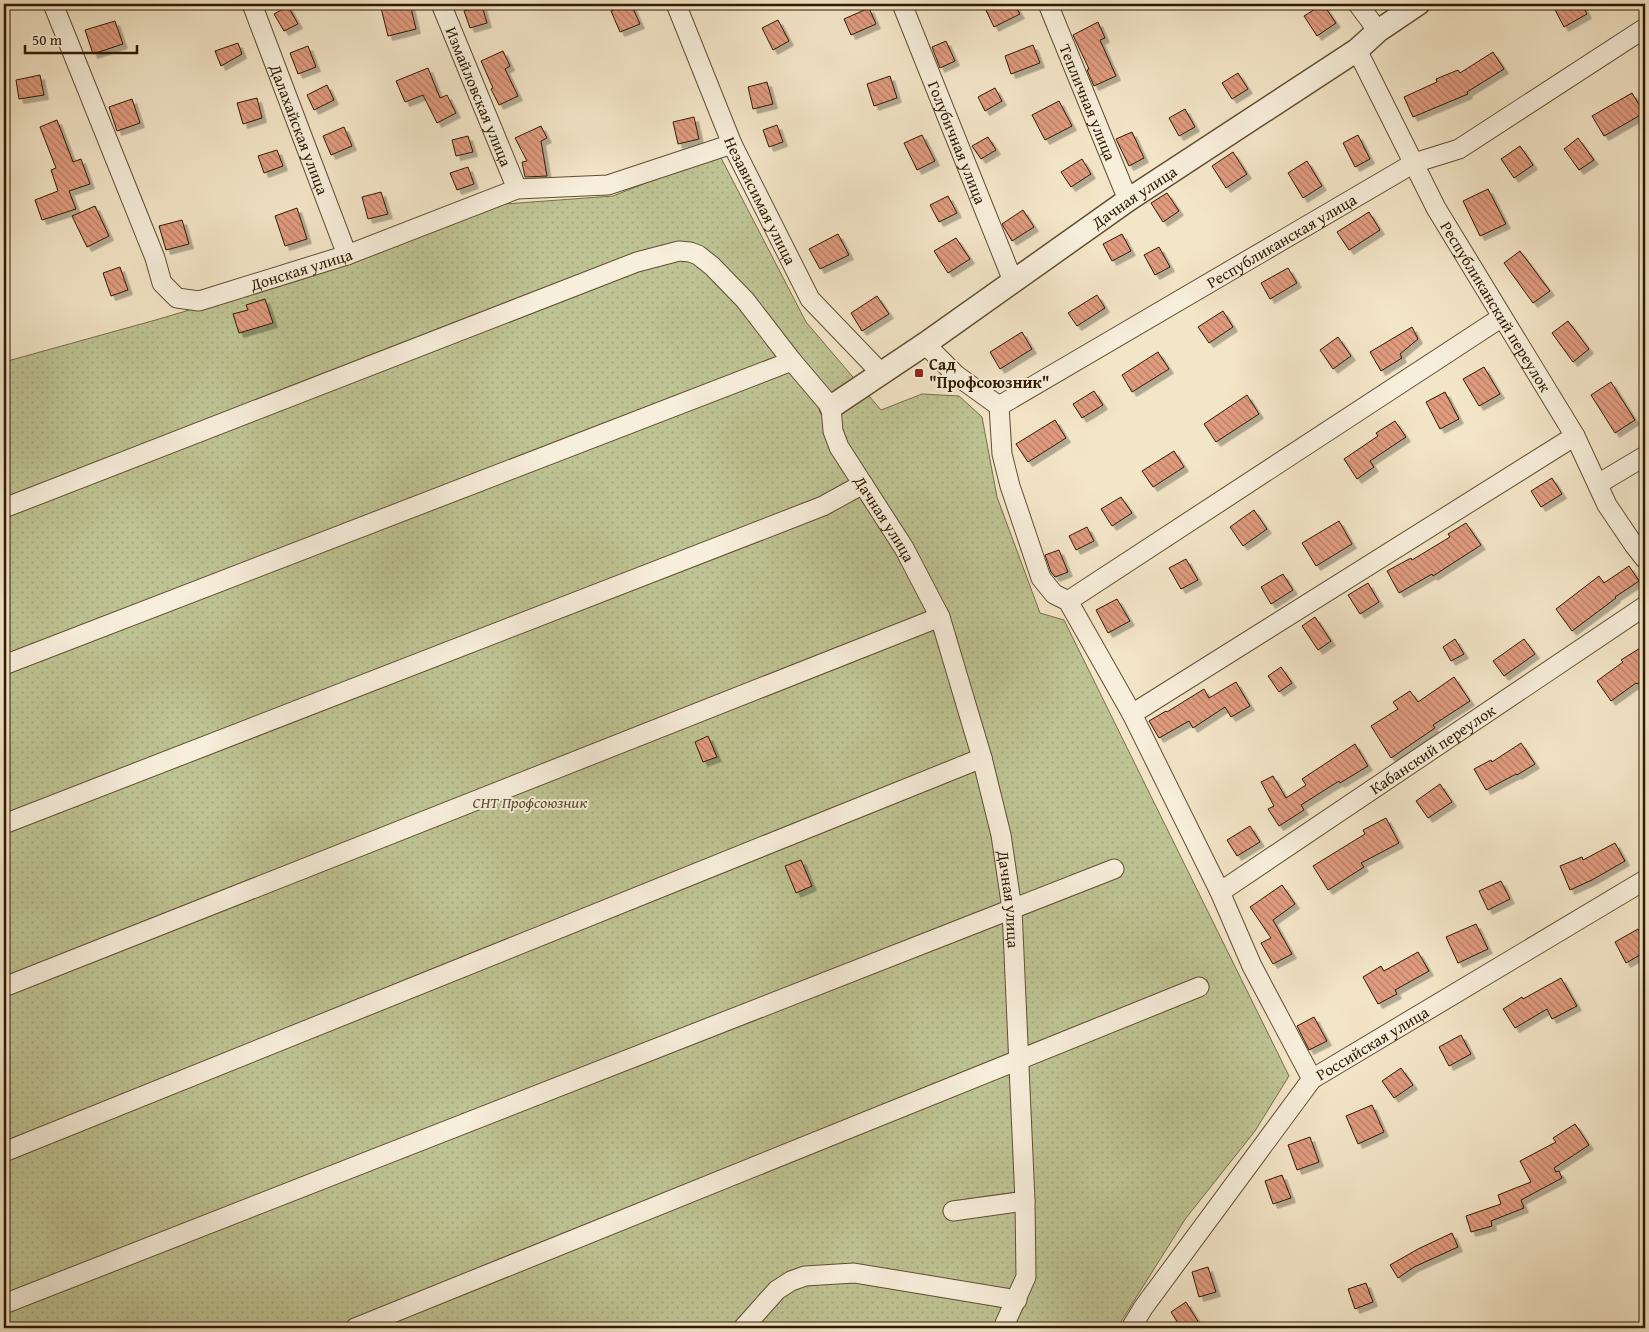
<svg xmlns="http://www.w3.org/2000/svg" width="1649" height="1332" font-family="'Gentium Book Plus',serif">
<style>
.park{fill:url(#park-dots);stroke:#766f4a}
.building{fill:url(#building-back-hatch);stroke:#2f1b01;filter:url(#shadow)}
.lines{fill:none;stroke-linecap:round;stroke-linejoin:round}
.minor-casing{stroke:#604e32;stroke-width:21}
.tertiary-casing{stroke:#604e32;stroke-width:25}
.minor{stroke:#f7eedb;stroke-width:19}
.tertiary{stroke:#f7eedb;stroke-width:22}
.poi-dot{fill:#8f2418;stroke:#f7eedb;stroke-width:2}
.labels{text-anchor:middle;stroke-width:4;stroke-linejoin:round;paint-order:stroke}
.street-label{font-size:16px;fill:#2f1b01;stroke:#f7eedb}
.poi-label{font-size:16px;font-weight:bold;fill:#2f1b01;stroke:#f7eedb;text-anchor:start}
.park-label{font-size:16px;font-style:italic;fill:#5a4d2d;stroke:#f7eedb}
</style>
<defs>
<pattern id="park-dots" width="8" height="8" patternUnits="userSpaceOnUse" patternTransform="scale(1.25)"><rect width="8" height="8" fill="#bec393"/><path d="M2 2h.1M6 6h.1" fill="none" stroke="#a4a77d" stroke-width="1.8" stroke-linecap="round"/></pattern>
<pattern id="building-back-hatch" width="6" height="6" patternUnits="userSpaceOnUse" patternTransform="scale(1.25)"><rect width="6" height="6" fill="#e19c80"/><path d="M-1 5l2 2M0 0l6 6M5-1l2 2" fill="none" stroke="#b77e66"/></pattern>
<filter id="shadow"><feDropShadow dx="4.5" dy="4.5" stdDeviation="0" flood-color="#0004"/></filter>
</defs>
<rect width="100%" height="100%" fill="#f3e5c7"/>
<filter id="stains"><feTurbulence type="fractalNoise" baseFrequency=".004" numOctaves="4"/><feColorMatrix values="0 0 0 0 .2 0 0 0 0 .09 0 0 0 0 .02 0 0 0 .5 -.17"/></filter>
<radialGradient id="worn" r=".72"><stop offset=".6" stop-color="#630" stop-opacity="0"/><stop offset="1" stop-color="#630" stop-opacity=".3"/></radialGradient>
<polygon class="park" points="719,154 806,322 881,410 922,394 959,396 982,417 997,497 1040,613 1064,620 1289,1076 1255,1131 1186,1218 1117,1328 4,1328 4,362 152,321 326,270 505,204 613,196"/>
<g class="building">
<polygon points="399,4 410,4 416,29 388,36 381,8"/>
<polygon points="629,4 631,4 640,24 620,32 611,11"/>
<polygon points="983,4 1014,4 1020,14 994,27"/>
<polygon points="1323,4 1336,23 1317,36 1304,16"/>
<polygon points="1552,4 1582,4 1587,14 1564,27"/>
<polygon points="288,6 298,24 284,31 274,14"/>
<polygon points="482,6 487,23 470,28 464,11"/>
<polygon points="869,8 876,24 851,35 844,19"/>
<polygon points="778,20 789,41 773,50 762,28"/>
<polygon points="115,21 123,44 93,54 85,30"/>
<polygon points="1098,22 1105,38 1100,40 1116,76 1094,86 1087,70 1089,69 1073,35"/>
<polygon points="946,41 955,61 940,68 932,47"/>
<polygon points="238,43 242,54 221,66 215,51"/>
<polygon points="1033,45 1040,63 1011,74 1005,56"/>
<polygon points="308,46 316,67 298,74 290,53"/>
<polygon points="503,51 510,66 505,69 518,96 499,105 491,89 493,88 481,61"/>
<polygon points="1493,52 1504,69 1467,92 1468,94 1413,117 1404,97 1437,82 1436,79 1458,70 1460,73"/>
<polygon points="428,68 440,98 447,95 456,113 437,123 423,95 405,102 396,81"/>
<polygon points="1238,73 1248,89 1232,99 1222,83"/>
<polygon points="40,75 44,95 19,99 16,80"/>
<polygon points="890,76 897,98 874,106 867,84"/>
<polygon points="767,82 773,104 753,109 748,87"/>
<polygon points="327,85 334,100 314,110 307,95"/>
<polygon points="995,88 1002,101 985,111 978,97"/>
<polygon points="1632,93 1644,113 1604,136 1592,116"/>
<polygon points="257,98 262,118 243,124 237,103"/>
<polygon points="132,99 140,123 117,131 109,107"/>
<polygon points="1059,101 1072,126 1045,140 1032,115"/>
<polygon points="1185,109 1195,127 1179,136 1169,118"/>
<polygon points="694,117 699,139 678,144 673,122"/>
<polygon points="57,120 73,162 81,159 90,184 69,191 76,209 42,220 35,200 58,191 51,170 56,168 40,127"/>
<polygon points="777,125 783,142 769,147 763,130"/>
<polygon points="541,126 547,138 541,141 547,176 525,177 522,162 527,161 515,138"/>
<polygon points="344,127 352,146 331,155 323,136"/>
<polygon points="1132,132 1144,158 1129,166 1116,139"/>
<polygon points="922,135 935,161 917,170 904,143"/>
<polygon points="1358,135 1370,159 1355,167 1343,143"/>
<polygon points="468,136 473,152 456,156 452,140"/>
<polygon points="988,137 996,150 981,159 972,146"/>
<polygon points="1578,138 1594,160 1579,170 1564,149"/>
<polygon points="1520,146 1533,165 1514,178 1501,159"/>
<polygon points="277,150 283,166 264,173 258,156"/>
<polygon points="1233,152 1247,174 1226,188 1212,166"/>
<polygon points="1082,159 1091,174 1071,187 1061,172"/>
<polygon points="1307,161 1322,186 1303,198 1288,173"/>
<polygon points="468,167 474,184 457,190 450,173"/>
<polygon points="1488,189 1506,224 1480,236 1463,201"/>
<polygon points="381,192 388,214 368,219 362,197"/>
<polygon points="1167,193 1179,211 1163,222 1151,203"/>
<polygon points="948,196 957,213 939,222 930,205"/>
<polygon points="95,206 109,236 87,247 72,216"/>
<polygon points="297,208 307,239 285,246 275,216"/>
<polygon points="1023,210 1034,227 1012,241 1002,224"/>
<polygon points="1369,212 1380,230 1349,250 1337,232"/>
<polygon points="182,220 189,244 166,250 159,226"/>
<polygon points="838,234 849,255 820,269 809,249"/>
<polygon points="1122,234 1131,251 1112,261 1103,244"/>
<polygon points="956,238 970,259 948,273 934,251"/>
<polygon points="1159,247 1170,267 1155,275 1144,255"/>
<polygon points="1520,251 1550,291 1533,303 1504,263"/>
<polygon points="120,267 128,290 111,296 103,273"/>
<polygon points="1288,268 1297,283 1270,299 1261,283"/>
<polygon points="1097,295 1105,308 1077,326 1068,313"/>
<polygon points="877,296 889,314 862,331 851,313"/>
<polygon points="265,299 273,323 239,333 233,314 248,310 246,305"/>
<polygon points="1223,311 1233,327 1209,343 1198,327"/>
<polygon points="1568,321 1589,349 1573,362 1552,333"/>
<polygon points="1412,327 1418,339 1400,354 1402,358 1381,371 1370,352"/>
<polygon points="1022,332 1032,349 1000,369 990,352"/>
<polygon points="1338,337 1351,356 1333,369 1320,350"/>
<polygon points="1158,352 1169,369 1132,392 1122,375"/>
<polygon points="1484,367 1500,394 1479,406 1463,379"/>
<polygon points="1611,382 1635,420 1615,433 1591,395"/>
<polygon points="1094,391 1103,405 1082,418 1073,404"/>
<polygon points="1445,392 1459,419 1440,429 1426,402"/>
<polygon points="1247,395 1259,414 1216,442 1204,424"/>
<polygon points="1055,420 1066,438 1028,462 1016,444"/>
<polygon points="1395,421 1406,437 1370,461 1374,467 1357,479 1344,459 1378,436 1376,433"/>
<polygon points="1174,451 1184,467 1153,487 1142,471"/>
<polygon points="1552,478 1562,494 1541,507 1531,491"/>
<polygon points="1121,497 1132,513 1112,526 1101,509"/>
<polygon points="1254,510 1267,529 1243,546 1230,527"/>
<polygon points="1339,521 1352,544 1316,566 1302,543"/>
<polygon points="1466,523 1481,545 1433,576 1432,574 1399,593 1387,571 1411,558 1412,560 1450,537 1448,534"/>
<polygon points="1087,527 1094,541 1076,550 1069,536"/>
<polygon points="1059,550 1068,572 1055,577 1051,572 1045,555"/>
<polygon points="1186,559 1198,580 1181,589 1169,568"/>
<polygon points="1629,566 1639,581 1615,597 1616,598 1572,631 1556,609 1599,576 1604,583"/>
<polygon points="1283,574 1293,590 1271,604 1261,587"/>
<polygon points="1368,583 1379,602 1360,614 1348,595"/>
<polygon points="1117,599 1130,621 1108,633 1096,610"/>
<polygon points="1315,617 1331,641 1318,650 1302,626"/>
<polygon points="1455,639 1464,654 1451,661 1443,647"/>
<polygon points="1524,639 1535,654 1504,676 1493,661"/>
<polygon points="1645,645 1645,679 1637,684 1636,683 1611,701 1597,681 1623,662 1621,660"/>
<polygon points="1281,667 1292,683 1279,692 1268,676"/>
<polygon points="1454,677 1470,701 1433,725 1435,728 1391,758 1371,726 1398,709 1393,702 1410,691 1418,702"/>
<polygon points="1236,682 1250,706 1231,717 1225,707 1193,728 1189,721 1159,738 1149,721 1166,711 1167,712 1204,689 1209,698"/>
<polygon points="708,736 717,757 703,762 695,742"/>
<polygon points="1521,743 1535,764 1517,775 1516,774 1486,790 1474,769 1491,760 1492,762"/>
<polygon points="1355,744 1368,766 1340,783 1339,781 1301,805 1304,810 1279,826 1268,809 1274,806 1261,782 1273,776 1286,798 1306,785 1302,779"/>
<polygon points="1440,784 1452,802 1428,818 1416,801"/>
<polygon points="1386,818 1399,843 1361,863 1364,867 1328,890 1313,866 1365,834 1363,830"/>
<polygon points="1250,826 1260,842 1237,856 1227,840"/>
<polygon points="1615,843 1625,861 1592,880 1570,890 1560,866 1582,857 1583,860"/>
<polygon points="801,860 812,886 796,893 785,866"/>
<polygon points="1501,881 1510,899 1488,910 1479,891"/>
<polygon points="1282,885 1295,904 1273,920 1292,954 1273,964 1261,943 1271,938 1250,907"/>
<polygon points="1476,924 1488,949 1458,963 1446,937"/>
<polygon points="1638,929 1645,942 1645,952 1626,963 1615,942"/>
<polygon points="1418,952 1429,971 1395,990 1397,994 1378,1004 1363,977 1381,966 1384,971"/>
<polygon points="1561,978 1577,1006 1552,1019 1547,1009 1515,1028 1503,1009 1522,997 1523,999"/>
<polygon points="1314,1017 1327,1041 1309,1050 1297,1026"/>
<polygon points="1461,1035 1471,1054 1449,1066 1439,1047"/>
<polygon points="1401,1068 1413,1085 1394,1098 1382,1081"/>
<polygon points="1372,1105 1384,1132 1358,1144 1346,1116"/>
<polygon points="1575,1124 1589,1145 1554,1168 1556,1172 1559,1171 1562,1178 1521,1200 1524,1208 1491,1221 1492,1226 1471,1232 1466,1216 1501,1204 1498,1195 1531,1182 1520,1161 1556,1142 1553,1138"/>
<polygon points="1310,1137 1319,1162 1297,1170 1288,1145"/>
<polygon points="1282,1175 1291,1198 1273,1204 1265,1181"/>
<polygon points="1452,1233 1458,1247 1414,1267 1398,1278 1390,1265 1418,1249"/>
<polygon points="1208,1267 1216,1292 1199,1297 1192,1272"/>
<polygon points="1366,1283 1373,1302 1355,1309 1348,1289"/>
<polygon points="1186,1302 1202,1328 1181,1328 1171,1312"/>
</g>
<g class="lines">
<g class="minor-casing">
<g id="minor">
<path id="s1" d="M53,4l102,254 7,25 15,15 22,3 148,-46 170,-66 91,-4 124,-41"/>
<path id="s2" d="M252,4l95,251"/>
<path id="s3" d="M441,4l76,185"/>
<path id="s4" d="M676,4l56,140 78,155 71,74"/>
<path id="s5" d="M902,4l111,277"/>
<path id="s6" d="M1048,4l80,196"/>
<polyline points="1358,4 1378,31"/>
<path id="s7" d="M1357,50l79,158 139,228 32,69 27,40 11,14"/>
<path id="s8" d="M925,344l31,31 43,31 415,-243 45,-14 186,-121"/>
<polyline points="999,406 1002,454 1010,486 1041,578 1054,594 1068,601 1132,714 1220,892 1252,966 1312,1079"/>
<polyline points="1598,484 1645,456"/>
<path id="s9" d="M4,508l633,-246 42,-11 11,1 8,3 14,11 33,34 47,61 39,46 2,24 6,16 65,101 36,69 42,141 19,77 11,74 13,292 1,76 -23,51"/>
<polyline points="1068,601 1502,317"/>
<polyline points="4,665 792,361"/>
<polyline points="1132,714 1575,436"/>
<polyline points="4,824 823,506 863,484"/>
<path id="s10" d="M1220,892l425,-286"/>
<polyline points="4,987 940,617"/>
<polyline points="4,1152 982,758"/>
<polyline points="953,1211 1025,1201"/>
<polyline points="4,1304 1114,869"/>
<polyline points="355,1328 1199,987"/>
<polyline points="743,1328 777,1290 791,1281 805,1276 854,1273 1017,1300"/>
<path id="s11" d="M1131,1328l12,-20 169,-229 333,-199"/>
</g>
</g>
<g class="tertiary-casing">
<g id="tertiary">
<path id="s12" d="M831,407l94,-63 203,-144 229,-150 21,-19 40,-27"/>
</g>
</g>
<use href="#minor" class="minor"/>
<use href="#tertiary" class="tertiary"/>
</g>
<rect class="poi-dot" x="914" y="368" width="10" height="10" rx="2.5"/>
<g class="labels">
<g class="street-label">
<text dy="6" stroke="none"><textPath href="#s3" startOffset="100">Измайловская улица</textPath></text>
<text dy="6" stroke="none"><textPath href="#s6" startOffset="106">Тепличная улица</textPath></text>
<text dy="6" stroke="none"><textPath href="#s2" startOffset="134">Далахайская улица</textPath></text>
<text dy="6" stroke="none"><textPath href="#s5" startOffset="149">Голубичная улица</textPath></text>
<text dy="6" stroke="none"><textPath href="#s12" startOffset="369">Дачная улица</textPath></text>
<text dy="6" stroke="none"><textPath href="#s4" startOffset="214">Независимая улица</textPath></text>
<text dy="6" stroke="none"><textPath href="#s8" startOffset="424">Республиканская улица</textPath></text>
<text dy="6" stroke="none"><textPath href="#s1" startOffset="450">Донская улица</textPath></text>
<text dy="6" stroke="none"><textPath href="#s7" startOffset="292">Республиканский переулок</textPath></text>
<text dy="6" stroke="none"><textPath href="#s9" startOffset="1071">Дачная улица</textPath></text>
<text dy="6" stroke="none"><textPath href="#s10" startOffset="256">Кабанский переулок</textPath></text>
<text dy="6" stroke="none"><textPath href="#s9" startOffset="1475">Дачная улица</textPath></text>
<text dy="6" stroke="none"><textPath href="#s11" startOffset="378">Российская улица</textPath></text>
</g>
<g class="poi-label">
<text x="929" y="370">Сад<tspan x="929" dy="18">"Профсоюзник"</tspan></text>
</g>
<g class="park-label">
<text x="530" y="808">СНТ Профсоюзник</text>
</g>
</g>
<rect width="1649" height="1332" fill="none" stroke="#f3e5c7" stroke-width="20"/>
<rect x="5" y="5" width="1639" height="1322" fill="none" stroke="#2f1b01" stroke-width="2.5"/>
<rect x="10" y="10" width="1629" height="1312" fill="none" stroke="#2f1b01"/>
<path d="M25 45v8h112v-8" fill="none" stroke="#2f1b01" stroke-width="2.5"/>
<text x="32" y="45" font-size="15" fill="#2f1b01" stroke="#f7eedb" stroke-width="4" paint-order="stroke">50 m</text>
<rect width="100%" height="100%" filter="url(#stains)"/>
<rect width="100%" height="100%" fill="url(#worn)"/>
</svg>
